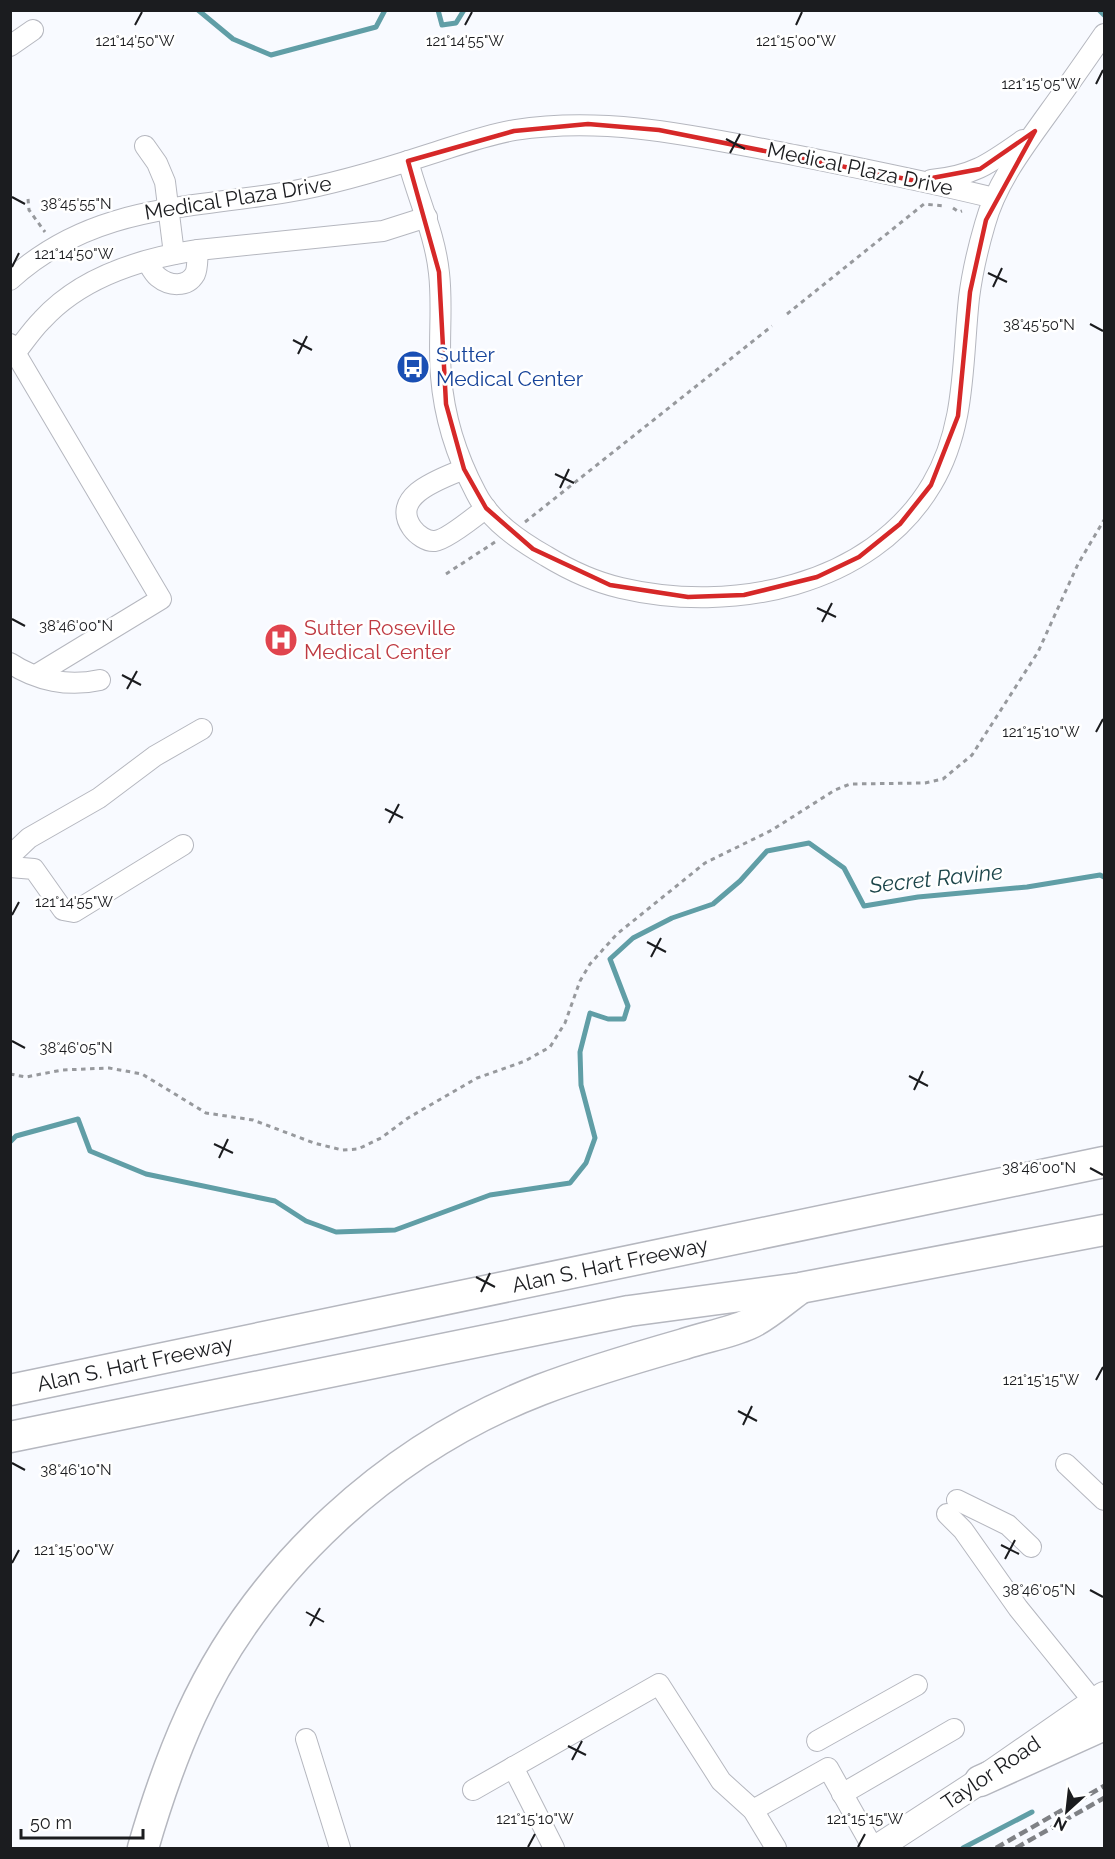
<svg xmlns="http://www.w3.org/2000/svg" width="1115" height="1859" font-family="Raleway,sans-serif">
<style>
.lines{fill:none;stroke-linecap:round;stroke-linejoin:round}
.stream{stroke:#609ea6;stroke-width:5}
.minor-casing{stroke:#b5b7bf;stroke-width:22}
.major-casing{stroke:#b5b7bf;stroke-width:28}
.highway-casing{stroke:#b5b7bf;stroke-width:33}
.path{stroke:#97999d;stroke-width:3;stroke-dasharray:4.5 4.5;stroke-linecap:butt}
.minor{stroke:#fff;stroke-width:20}
.major{stroke:#fff;stroke-width:26}
.highway{stroke:#fff;stroke-width:30}
.rail{stroke:#7f8185;stroke-width:4.5;stroke-dasharray:9 4.5;stroke-linecap:butt}
.marked{fill:none;stroke:#d62828;stroke-width:4.5;stroke-linejoin:round}
.ticks{fill:none;stroke:#1b1c1f;stroke-width:2}
.labels{text-anchor:middle;stroke-width:5;stroke-linejoin:round;paint-order:stroke}
.street-label{font-size:21px;fill:#1b1c1f;stroke:#fff}
.transit-label{font-size:21px;fill:#164399;stroke:#fff;text-anchor:start}
.health-label{font-size:21px;fill:#be3a42;stroke:#fff;text-anchor:start}
.water-label{font-size:22px;font-style:italic;fill:#1c454a;stroke:#fff}
.ticks-label{font-size:15px;text-anchor:middle;fill:#1b1c1f;stroke:#fff;stroke-width:5;stroke-linejoin:round;paint-order:stroke}
</style>
<rect width="100%" height="100%" fill="#f8faff"/>
<g class="lines">
<g class="stream">
<polyline points="198,10 233,39 271,55 376,27 385,10"/>
<polyline points="438,10 442,25 456,23 464,10"/>
<polyline points="1099,10 1104,15"/>
<polyline points="10,1142 16,1136 78,1119 90,1151 146,1174 275,1201 306,1221 336,1232 395,1230 490,1195 570,1183 586,1163 595,1138 581,1085 580,1052 590,1013 608,1019 624,1019 628,1006 610,959 633,938 672,918 713,904 740,881 767,851 809,843 844,868 864,906 918,897 1027,887 1100,875 1104,877"/>
<polyline points="963,1848 1032,1812"/>
</g>
<g class="minor-casing">
<g id="minor">
<polyline points="10,46 33,30"/>
<polyline points="145,146 157,163 165,182 174,254"/>
<path d="M408,161c10,38 27,73 31,112 4,34 -1,68 2,103 3,40 16,81 35,117 14,28 44,48 70,63 23,14 49,26 75,32 110,26 250,-1 311,-104 34,-57 30,-122 37,-186 3,-24 9,-50 16,-74 11,-41 39,-77 64,-112 19,-26 37,-52 55,-78"/>
<path d="M931,180c42,-4 58,-16 92,-40"/>
<path d="M147,261c3,5 6,12 11,16 11,9 29,11 37,-3 3,-6 2,-17 3,-24"/>
<path d="M10,280c82,-75 176,-71 278,-88 47,-8 93,-22 139,-37 29,-9 58,-20 88,-25 92,-14 179,6 269,23 70,14 141,28 210,45"/>
<polyline points="10,344 161,599 36,675"/>
<path d="M16,352c8,-10 16,-22 26,-32 39,-43 101,-62 156,-70l185,-19 44,-14"/>
<path d="M464,469c-21,9 -75,26 -52,59 5,7 15,14 23,13 11,-1 41,-25 51,-33"/>
<path d="M10,663c27,18 59,24 90,17"/>
<polyline points="10,856 29,838 99,798 155,756 202,729"/>
<polyline points="10,867 34,869 63,910 74,912 183,845"/>
<polyline points="1066,1464 1104,1500"/>
<polyline points="957,1500 1008,1525 1031,1547"/>
<polyline points="947,1514 963,1530 1018,1608 1094,1702"/>
<polyline points="306,1739 340,1848"/>
<polyline points="817,1741 917,1685"/>
<polyline points="513,1767 554,1848"/>
<polyline points="473,1790 659,1684 721,1781 753,1810 776,1848"/>
<polyline points="842,1794 954,1729"/>
<polyline points="753,1810 828,1768 873,1848"/>
</g>
</g>
<g class="major-casing">
<polyline id="major" points="877,1848 980,1781 1104,1695"/>
</g>
<g class="highway-casing">
<g id="highway">
<polyline points="10,1390 1104,1162"/>
<polyline points="10,1437 629,1311 800,1288 1104,1230"/>
<polyline points="980,1781 1104,1725"/>
<path d="M143,1848c13,-45 28,-89 48,-133 67,-147 199,-267 349,-325 47,-18 95,-32 144,-46 21,-7 45,-11 65,-20 15,-6 35,-24 49,-34"/>
</g>
</g>
<g class="path">
<polyline points="28,199 29,210 45,232"/>
<polyline points="953,208 959,212 962,211"/>
<polyline points="787,314 924,204 944,206"/>
<polyline points="525,522 772,326"/>
<polyline points="446,574 495,542"/>
<polyline points="10,1074 26,1077 62,1070 109,1068 142,1074 206,1113 253,1120 314,1143 342,1150 358,1149 381,1138 408,1118 477,1078 525,1061 550,1047 565,1023 580,981 590,964 617,934 705,863 772,830 835,790 850,784 925,783 943,779 972,755 1038,652 1078,564 1104,520"/>
</g>
<use href="#minor" class="minor"/>
<use href="#major" class="major"/>
<use href="#highway" class="highway"/>
<g class="rail">
<polyline points="996,1848 1104,1786"/>
<polyline points="1016,1848 1104,1798"/>
</g>
</g>
<path class="marked" d="M588,124l71,6 257,51 64,-12 55,-38 -49,89 -16,72 -12,124 -27,69 -31,39 -41,33 -42,20 -73,18 -56,2 -78,-12 -77,-36 -47,-41 -22,-39 -18,-65 -7,-132 -31,-111 106,-30z"/>
<path class="ticks" d="M135,25l7,-13M465,25l7,-13M796,25l6,-13M1096,84l7,-14M726,139l19,10M730,153l10,-19M12,197l13,7M12,267l7,-14M988,273l19,9M993,287l9,-19M1090,324l13,7M293,340l19,10M298,354l9,-18M555,474l19,9M560,488l9,-19M817,608l19,9M12,619l13,7M822,622l10,-19M122,675l19,10M127,689l10,-18M1096,732l7,-13M385,809l18,9M389,823l10,-19M12,915l7,-13M647,942l19,10M651,957l10,-19M12,1041l13,7M909,1076l19,10M914,1090l9,-19M214,1144l19,9M219,1158l9,-19M1090,1168l13,7M476,1277l19,10M481,1292l9,-19M1096,1380l7,-13M738,1411l19,10M743,1425l9,-19M12,1463l13,7M1001,1545l18,9M1005,1559l10,-19M12,1563l7,-13M1090,1590l13,7M306,1612l18,10M310,1626l10,-18M568,1746l18,9M572,1760l10,-19M528,1847l7,-13M858,1847l7,-13"/>
<defs>
<g id="bus-disc" transform="scale(1.725)"><circle r="9.5" fill="#1a4fb4" stroke="#fff"/><path d="M-5-6H5V4H4V6H2V4H-2V6H-4V4H-5ZM-3.5-4V0h7V-4ZM-3.5 1.2v1.5H-2V1.2ZM2 1.2v1.5H3.5V1.2Z" fill="#fff"/></g>
<g id="hospital-disc" transform="scale(1.725)"><circle r="9.5" fill="#e0444e" stroke="#fff"/><path d="M-5-5h3v3.5h4V-5h3V5h-3V1.5h-4V5h-3Z" fill="#fff"/></g>
</defs>
<g fill-rule="evenodd">
<use href="#bus-disc" x="413" y="367"/>
<use href="#hospital-disc" x="281" y="640"/>
</g>
<g class="labels">
<g class="street-label">
<text transform="translate(860 169) rotate(12)" y="7">Medical Plaza Drive</text>
<text transform="translate(238 198) rotate(-9)" y="7">Medical Plaza Drive</text>
<text transform="translate(610 1265) rotate(-12)" y="7">Alan S. Hart Freeway</text>
<text transform="translate(135 1364) rotate(-12)" y="7">Alan S. Hart Freeway</text>
<text transform="translate(991 1773) rotate(-34)" y="7">Taylor Road</text>
</g>
<g class="transit-label">
<text x="436" y="362">Sutter<tspan x="436" dy="24">Medical Center</tspan></text>
</g>
<g class="health-label">
<text x="304" y="635">Sutter Roseville<tspan x="304" dy="24">Medical Center</tspan></text>
</g>
<g class="water-label">
<text transform="translate(936 878) rotate(-6)" y="8">Secret Ravine</text>
</g>
</g>
<g class="ticks-label">
<text x="135" y="46">121°14'50"W</text>
<text x="465" y="46">121°14'55"W</text>
<text x="796" y="46">121°15'00"W</text>
<text x="1041" y="89">121°15'05"W</text>
<text x="76" y="209">38°45'55"N</text>
<text x="74" y="259">121°14'50"W</text>
<text x="1039" y="330">38°45'50"N</text>
<text x="76" y="631">38°46'00"N</text>
<text x="1041" y="737">121°15'10"W</text>
<text x="74" y="907">121°14'55"W</text>
<text x="76" y="1053">38°46'05"N</text>
<text x="1039" y="1173">38°46'00"N</text>
<text x="1041" y="1385">121°15'15"W</text>
<text x="76" y="1475">38°46'10"N</text>
<text x="74" y="1555">121°15'00"W</text>
<text x="1039" y="1595">38°46'05"N</text>
<text x="535" y="1824">121°15'10"W</text>
<text x="865" y="1824">121°15'15"W</text>
</g>
<rect width="1115" height="1859" fill="none" stroke="#1b1c1f" stroke-width="24"/>
<g transform="translate(1067 1811) rotate(207)" stroke="#ffffff" stroke-width="4.5" paint-order="stroke">
<path d="M0-4.5L10 22L0 15L-10 22Z" fill="#1b1c1f"/>
<text y="-9" font-size="16" font-weight="bold" text-anchor="middle" fill="#1b1c1f">N</text>
</g>
<path d="M21 1829v9h122v-9" fill="none" stroke="#1b1c1f" stroke-width="3"/>
<text x="30" y="1829" font-size="18" fill="#1b1c1f" stroke="#ffffff" stroke-width="4.5" paint-order="stroke">50 m</text>
</svg>
